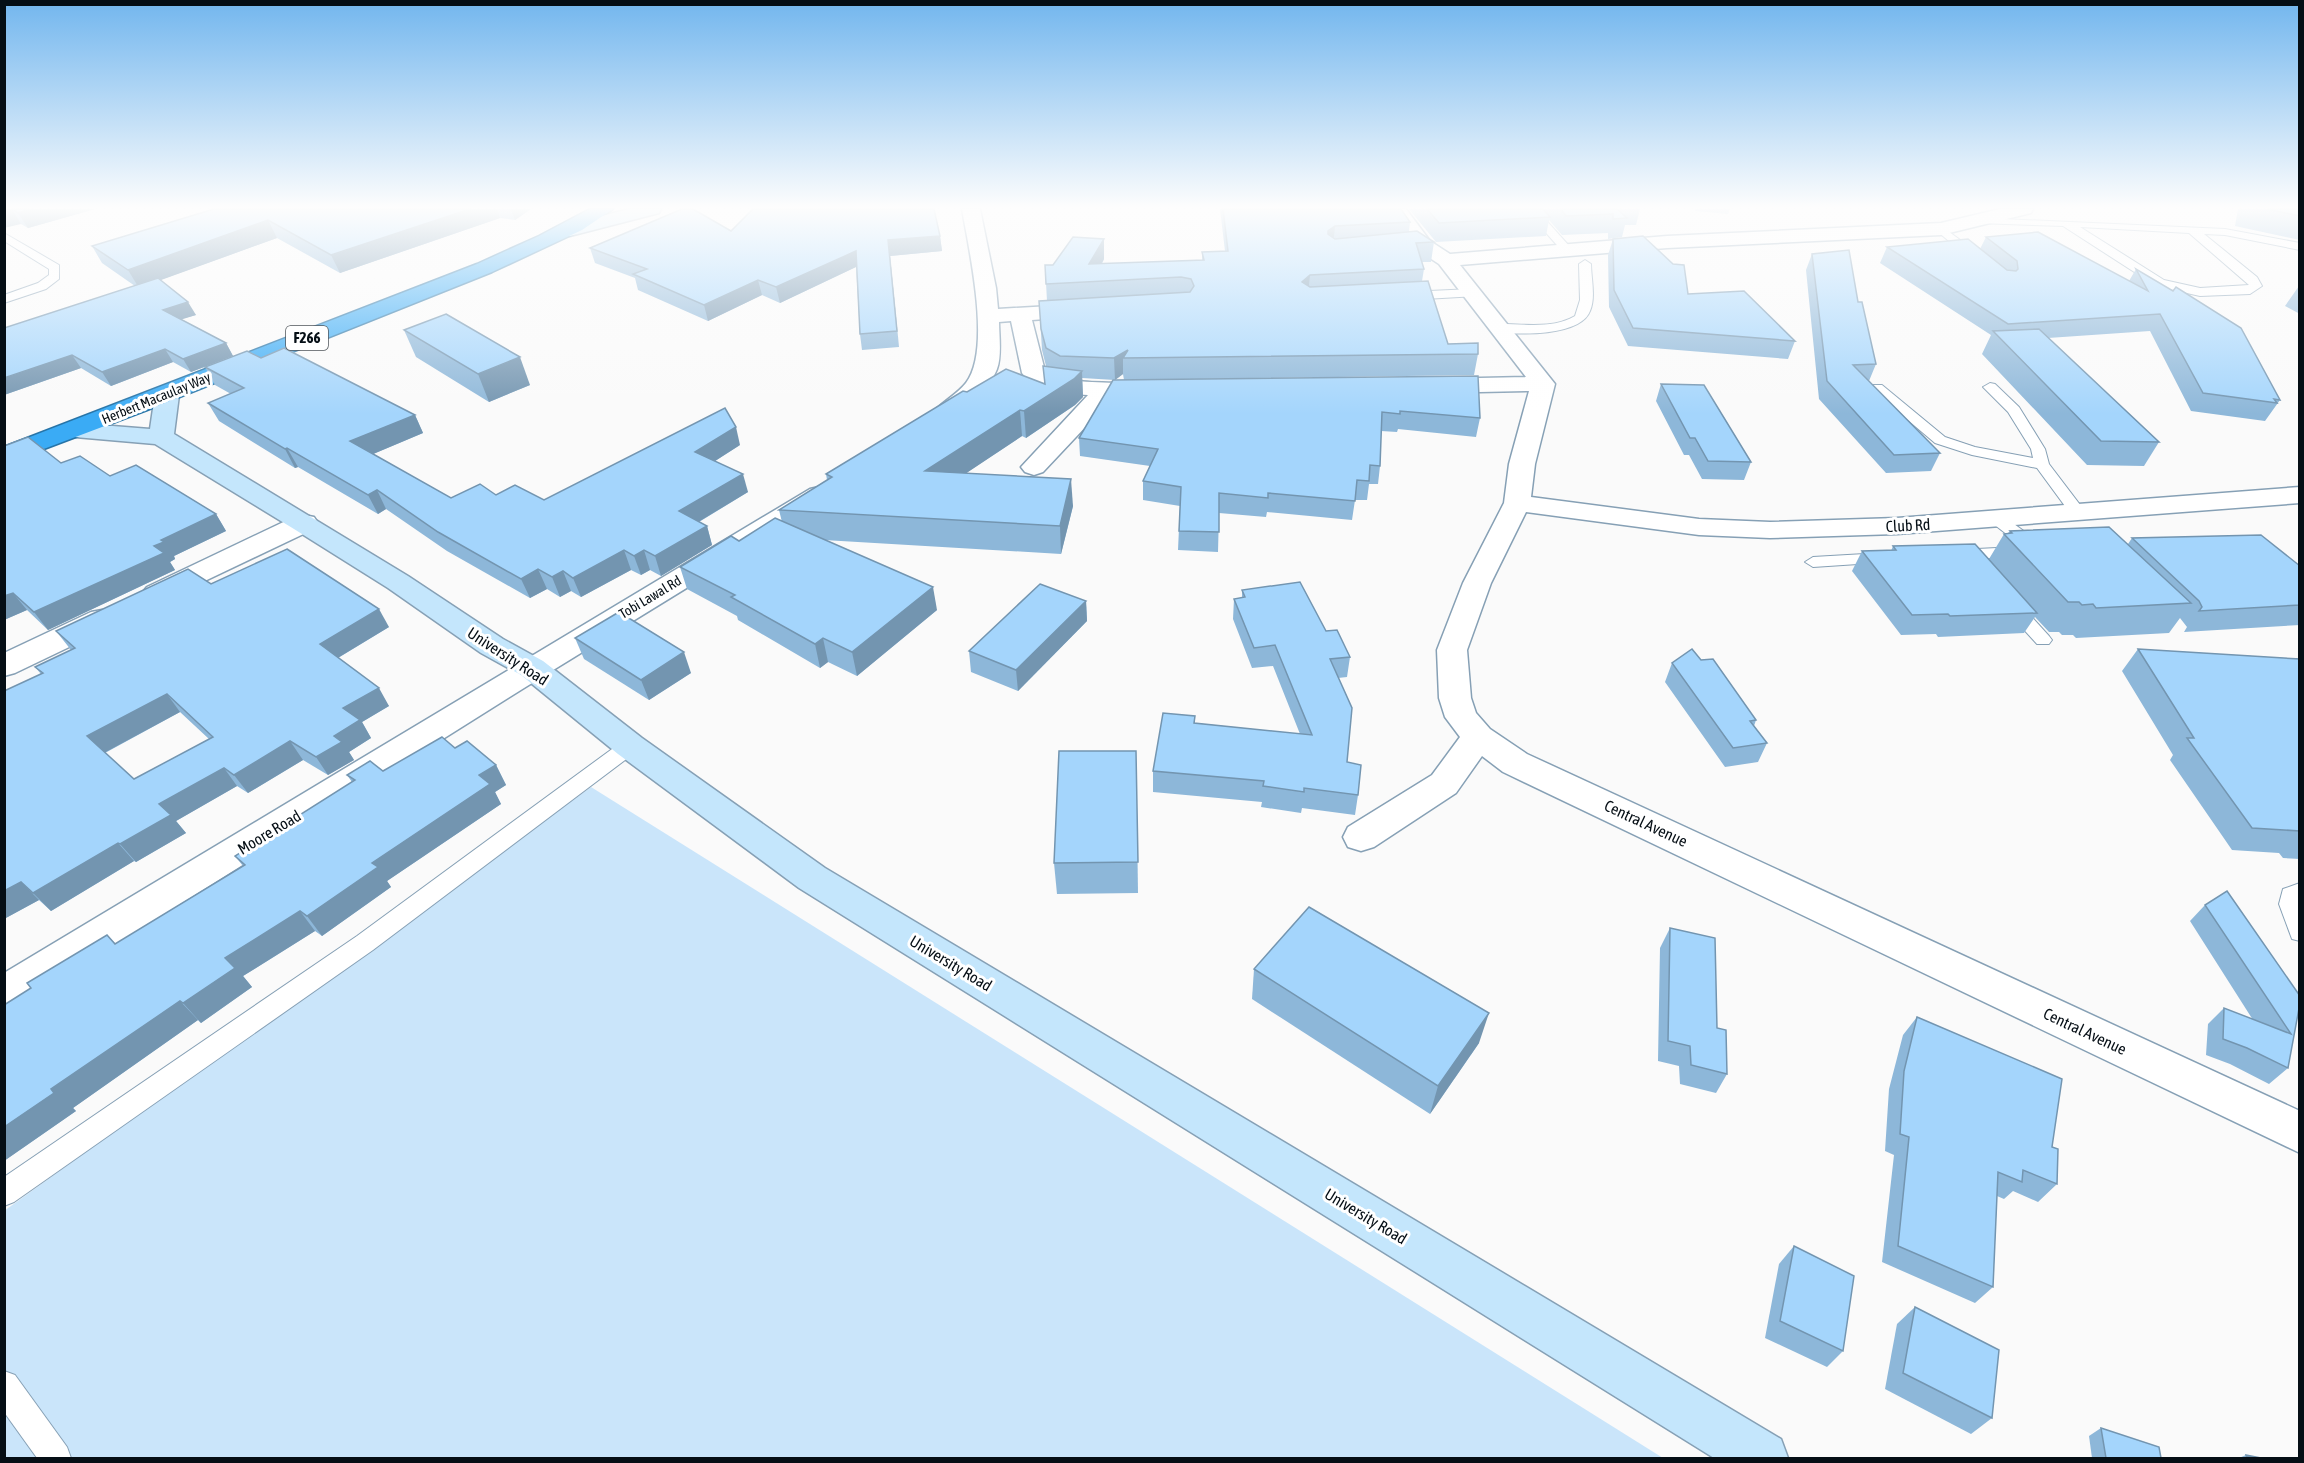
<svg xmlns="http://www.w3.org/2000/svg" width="2304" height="1463" font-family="'Asap Condensed',sans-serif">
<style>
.green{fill:#cae5fa}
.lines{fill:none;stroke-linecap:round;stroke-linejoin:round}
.lane-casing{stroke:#86a0b5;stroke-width:2}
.street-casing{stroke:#86a0b5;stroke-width:3}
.secondary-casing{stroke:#86a0b5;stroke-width:3}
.highway-casing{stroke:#2774a7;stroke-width:3}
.lane{fill:#fff;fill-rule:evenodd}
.street{fill:#fff;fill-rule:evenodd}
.secondary{fill:#c4e6fc;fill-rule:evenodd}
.highway{fill:#3aabf5;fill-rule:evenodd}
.wall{fill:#8db7d9;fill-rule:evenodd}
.shaded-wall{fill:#7395b0}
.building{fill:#a4d5fc;stroke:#7395b0;stroke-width:1.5;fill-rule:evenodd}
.labels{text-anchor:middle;stroke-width:6;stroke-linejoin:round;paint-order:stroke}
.far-street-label{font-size:14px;fill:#050e15;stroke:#fff}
.shield{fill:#fff;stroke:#50565b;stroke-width:1.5}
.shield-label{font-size:15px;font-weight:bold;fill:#050e15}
.street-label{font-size:16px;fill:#050e15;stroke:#fff}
</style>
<rect width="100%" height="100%" fill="#fafafa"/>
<polygon class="green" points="591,787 1663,1458 5,1458 4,1211"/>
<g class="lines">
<g class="lane-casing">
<g id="lane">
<polygon points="1525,209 1536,209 1571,248 1571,252 1563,252"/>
<path d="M1981,218l244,11 75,14v7l-75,-15 -21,-1 53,43 5,9 -12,8 -50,2 -44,-10 -93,-60 -86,-3v-4zM2080,227l109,6 60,52 -49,3 -36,-8z"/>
<polygon points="1941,226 1978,253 1978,259 1970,259 1937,231 1935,229"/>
<polygon points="4,233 59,265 59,279 46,289 4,303 4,295 38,283 49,275 49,269 4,241"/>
<path d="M1585,260l6,4c0,14 5,33 -1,47 -9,25 -72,25 -95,20l-1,-3 1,-3 5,-1c25,0 53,5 75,-8l5,-16 -1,-36z"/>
<polygon points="1473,289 1477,290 1479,293 1477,296 1407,300 1401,296 1407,292"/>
<polygon points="1990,383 1995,384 2019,407 2045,449 2049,464 2087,514 2085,517 2073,517 2037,468 1972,455 1935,443 1870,388 1872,385 1882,385 1945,437 1975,447 2033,458 2031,449 2008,412 1983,387"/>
<polygon points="1997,514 2003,516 2039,542 2041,546 2039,550 2027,550 1991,522 1989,519"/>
<polygon points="2017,547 2023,548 2025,552 2023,556 1957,560 1949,555 1957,550"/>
<polygon points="1882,553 1888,554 1890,558 1888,562 1813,567 1805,562 1813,557"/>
<polygon points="2012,601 2018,602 2049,636 2052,640 2049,644 2037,644 2006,610 2003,606 2006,602"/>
<polygon points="630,739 637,741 640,746 637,751 373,950 14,1202 4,1206 4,1177 357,936 623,741"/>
<polygon points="2300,883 2300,941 2292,939 2279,904 2283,889"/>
<polygon points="4,1371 15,1375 67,1447 71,1458 37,1458 4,1412"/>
</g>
</g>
<g class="street-casing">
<g id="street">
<path d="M962,209h18l16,79 2,21 87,-5 8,1 3,5 -3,5 -8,1 -53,4 13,51c20,15 80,11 106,12l8,2 4,5 -4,5 -8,2 -39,-1 -5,8 -64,68 -9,3 -9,-3 -4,-5 67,-72c-23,-2 -51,-1 -66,-22l-11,-52 -12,1c0,13 3,34 -2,47 -8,21 -41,59 -65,53l-3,-5c10,-14 27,-21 37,-34 26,-34 3,-133 -4,-174z"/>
<polygon points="1387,209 1406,209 1430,241 1450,254 1667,236 1941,223 2000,209 2033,209 2031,213 1941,235 1667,248 1460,265 1555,384 1535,464 1531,497 1699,519 1770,522 1897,518 2300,487 2300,503 1897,534 1770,538 1699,535 1526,512 1491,583 1467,650 1471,698 1476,713 1490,729 1527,754 2300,1111 2300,1153 1503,772 1482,756 1456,793 1374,847 1361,851 1348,847 1343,837 1348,827 1432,775 1460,737 1445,717 1439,698 1437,650 1463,583 1504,503 1509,464 1529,391 1434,393 1426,391 1422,386 1426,381 1434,379 1526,377 1439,264 1416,249"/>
<polygon points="819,487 828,489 832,495 828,501 524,688 18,1006 4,1011 4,973 810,489"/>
<polygon points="304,515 314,517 318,523 314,529 167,599 157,602 147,599 142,593 147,587 294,517"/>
<polygon points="102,610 113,612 117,619 113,626 15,673 4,676 4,653 91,612"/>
</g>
</g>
<g class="secondary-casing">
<g id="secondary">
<polygon points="629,209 661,209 659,213 570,236 563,234 560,230 563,226"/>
<polygon points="167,388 175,390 179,395 174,434 408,576 503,639 543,661 642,738 825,868 1781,1439 1788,1458 1714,1458 799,888 618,754 521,675 481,653 388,588 294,529 155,444 75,437 66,435 63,430 66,425 75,423 150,429 155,395 159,390"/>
</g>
</g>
<g class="highway-casing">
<polygon id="highway" points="590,209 613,209 582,230 492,272 147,410 4,464 4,447 477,264 539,236"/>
</g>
<use href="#lane" class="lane"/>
<use href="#street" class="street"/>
<use href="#secondary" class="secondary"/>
<use href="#highway" class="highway"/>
</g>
<g class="wall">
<polygon points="4,209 95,209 28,228 21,224"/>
<polygon points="214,209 531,209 515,220 500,218 340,273 277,238 160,280 196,315 181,319 226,343 233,356 191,372 173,362 111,386 81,368 4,395 135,286 102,263 92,246"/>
<polygon points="1220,209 1401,209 1410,222 1409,232 1434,242 1431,262 1422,262 1424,269 1422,281 1448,344 1478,354 1474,375 1124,380 1123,374 1115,380 1082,378 1083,397 1075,405 1026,438 1022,436 966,473 1073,506 1061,554 824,540 937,610 857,676 828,662 820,668 738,620 737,616 687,589 680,567 782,522 779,510 827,480 826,474 967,392 1045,384 1046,366 1042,350 1039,301 1047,301 1045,265 1053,265 1104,239 1104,259 1102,264 1202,260 1202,252 1225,251"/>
<polygon points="1409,209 1640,209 1636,225 1625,225 1622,237 1608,239 1608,233 1562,235 1549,220 1546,236 1436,242"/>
<polygon points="1695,209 1730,209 1728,214 1695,211"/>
<polygon points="2238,209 2300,209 2300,240 2235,226"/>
<polygon points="731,231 940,236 942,251 890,256 899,347 862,350 860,334 856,267 780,303 762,295 708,321 638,290 635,278 595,263 590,248"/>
<polygon points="1986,237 2129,281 2136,269 2280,400 2265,421 2191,411 2150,331 2048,338 2159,442 2144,466 2087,465 1982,354 1991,335 1880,263 1887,247 1980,249"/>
<polygon points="1613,239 1688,294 1795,341 1788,359 1628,346 1609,307 1608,255"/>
<polygon points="1812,254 1858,302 1876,364 1869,381 1940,453 1931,471 1886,473 1819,399 1806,270"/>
<polygon points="2299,286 2300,286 2300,314 2285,306"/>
<polygon points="404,330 530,385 489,402 416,357"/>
<polygon points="261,358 415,415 423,433 373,454 451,498 496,495 544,500 740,445 715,461 748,492 699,522 707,526 712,545 661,576 650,570 641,575 631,570 581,597 571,591 560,597 547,589 530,598 447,551 386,509 378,514 298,467 295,468 219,421 208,403 231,394 215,385 205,367"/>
<polygon points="1113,380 1480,418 1476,437 1398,429 1397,432 1381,431 1380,466 1378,484 1369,484 1367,500 1355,500 1352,520 1267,512 1266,517 1219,513 1218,552 1178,550 1180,506 1143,500 1143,481 1150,466 1080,456 1079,438"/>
<polygon points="1661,384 1751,462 1744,480 1702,479 1689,455 1684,455 1656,401"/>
<polygon points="61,463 110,476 216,514 226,531 174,556 175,559 170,562 175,570 48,630 27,610 4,620"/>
<polygon points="2010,531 2128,544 2132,538 2300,566 2300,625 2184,632 2187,627 2180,618 2169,633 2076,638 2073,635 2062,635 2059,632 2049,632 2035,617 2024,633 1938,637 1936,634 1901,635 1852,571 1862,551 1891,551 1893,546 1989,559 2004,534 2008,533"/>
<path d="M211,584l178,43 -51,31 51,48 -27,16 9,16 -22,14 5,8 -26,15 -25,-15 -55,33 -11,-7 -61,35 10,12 -50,29 -2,-1 -83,50 -12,-11 -35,19 37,-245 -6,-7 36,-17 -15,-19zM180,712l29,27 -75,40 -29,-26z"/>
<polygon points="1242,590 1326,631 1350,657 1347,677 1338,678 1347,762 1358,795 1355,815 1302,808 1301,813 1261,807 1262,802 1153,792 1153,771 1195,716 1195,723 1300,734 1273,666 1252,668 1233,619 1234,599 1242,598"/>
<polygon points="1086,601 1087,621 1018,691 971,672 969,651"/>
<polygon points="575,638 691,673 649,700 584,659"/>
<polygon points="2138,649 2300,659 2300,859 2283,858 2279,853 2232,850 2170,760 2173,755 2122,671"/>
<polygon points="1701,660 1756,720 1754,726 1767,743 1758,762 1725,767 1665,682 1672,663"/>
<polygon points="455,748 496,765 506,785 495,792 501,804 387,881 391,887 322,936 315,931 243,976 252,987 201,1023 198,1020 73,1108 76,1111 4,1161 31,988 107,935 116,944 243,866 235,856 352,782 347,775 383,771"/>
<polygon points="1136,751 1138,893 1057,894 1054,863"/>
<polygon points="2205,905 2300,996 2288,1068 2269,1084 2230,1064 2206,1055 2208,1024 2224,1008 2253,1020 2190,921"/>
<polygon points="1670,928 1717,1028 1727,1074 1716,1093 1680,1084 1679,1066 1658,1061 1660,948"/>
<polygon points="1254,969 1479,1043 1430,1114 1252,999"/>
<polygon points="1917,1017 2052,1147 2057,1184 2038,1202 2013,1191 2004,1199 1997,1196 1993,1287 1975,1303 1882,1262 1894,1155 1885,1151 1889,1089 1903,1035"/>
<polygon points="1794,1246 1843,1351 1827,1367 1765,1338 1779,1264"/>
<polygon points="1915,1307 1992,1418 1971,1434 1885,1389 1897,1324"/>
<polygon points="2101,1428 2161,1458 2092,1458 2089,1436"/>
<polygon points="2246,1455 2261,1458 2239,1458"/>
</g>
<g class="shaded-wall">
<polygon points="6,209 12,209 21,224 4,228 4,210"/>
<polygon points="30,209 95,209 28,228 18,213"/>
<polygon points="470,209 497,209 500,218 340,273 331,255"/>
<polygon points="511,209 531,209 515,220"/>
<polygon points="268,220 277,238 139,288 128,270"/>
<polygon points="1335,226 1333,246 1326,250 1328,231"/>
<polygon points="940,236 942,251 890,256 899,347 888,240"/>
<polygon points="1104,239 1104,259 1091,281 1089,264"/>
<polygon points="856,251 858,266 780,303 776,287"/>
<polygon points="1310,275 1308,295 1302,282"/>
<polygon points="758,280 762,295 708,321 704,305"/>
<polygon points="188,302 196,315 170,323 163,310"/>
<polygon points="226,343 233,356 191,372 183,359"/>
<polygon points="165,349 173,362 111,386 102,372"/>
<polygon points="1128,350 1123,358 1123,374 1115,380 1114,358"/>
<polygon points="72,355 81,368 4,395 4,378"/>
<polygon points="520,357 530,385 489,402 478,374"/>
<polygon points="1082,371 1083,397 1075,405 1026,438 1024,411"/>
<polygon points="1020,410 1022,436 929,498 925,471"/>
<polygon points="415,415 423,433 359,460 350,441"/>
<polygon points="736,427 740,445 701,470 695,452"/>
<polygon points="287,448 298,467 295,468 285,449"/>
<polygon points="743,474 748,492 685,530 679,511"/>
<polygon points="1071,479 1073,506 1061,554 1060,526"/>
<polygon points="377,490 386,509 378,514 368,495"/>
<polygon points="216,514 226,531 174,556 175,559 170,562 175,570 48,630 34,612 154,546 161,540"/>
<polygon points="707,526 712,545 661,576 655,556"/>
<polygon points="624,550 631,570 581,597 573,578"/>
<polygon points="644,550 650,570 641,575 634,556"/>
<polygon points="538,569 547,589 530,598 521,579"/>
<polygon points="563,571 571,591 560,597 552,577"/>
<polygon points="933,587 937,610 857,676 852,652"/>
<polygon points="13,593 27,610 4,620 4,596"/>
<polygon points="1086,601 1087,621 1018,691 1016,670"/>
<polygon points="379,609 389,627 331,662 320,644"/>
<polygon points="823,638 828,662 820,668 815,644"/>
<polygon points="684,652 691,673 649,700 641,680"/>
<polygon points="379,688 389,706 362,722 371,738 349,752 354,760 328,775 316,757 334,736 343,708"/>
<polygon points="167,694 180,712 102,754 87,736"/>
<polygon points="290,741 303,760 248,793 234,775"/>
<polygon points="496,765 506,785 495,792 501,804 387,881 391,887 322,936 307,916 479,775"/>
<polygon points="224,768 237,786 176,821 186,833 136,862 120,844 159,804"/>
<polygon points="118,843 134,861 51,911 33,893"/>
<polygon points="21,882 39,900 4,919 4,891"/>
<polygon points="300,911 315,931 243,976 252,987 201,1023 183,1003 225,958"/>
<polygon points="180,1001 198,1020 73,1108 76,1111 4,1161 4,1127 51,1089"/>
<polygon points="1489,1013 1479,1043 1430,1114 1438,1086"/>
</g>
<g class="building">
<polygon points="13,209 30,209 18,213"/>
<polygon points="214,209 470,209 331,255 268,220 128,270 92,246"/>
<polygon points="682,209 693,209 731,231 753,209 934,209 940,236 888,240 897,331 860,334 856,251 776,287 758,280 704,305 633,274 647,269 590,248"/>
<polygon points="1223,209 1401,209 1410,222 1335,226 1328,231 1328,234 1335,239 1417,231 1434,242 1416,243 1424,269 1310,275 1302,282 1310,287 1428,281 1448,344 1478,343 1478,354 1123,358 1128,350 1114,358 1060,356 1046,348 1041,329 1039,301 1190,292 1194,286 1191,279 1181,277 1046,284 1045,265 1053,265 1073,237 1104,239 1089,264 1204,260 1202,252 1228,251"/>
<polygon points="1427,209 1543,209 1550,217 1439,223"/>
<polygon points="1561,209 1617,209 1627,218 1613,219 1613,214 1566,216"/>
<polygon points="2267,209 2300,209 2300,216"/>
<polygon points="2038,232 2148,291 2136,269 2173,291 2176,287 2241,328 2280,400 2274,399 2277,403 2203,393 2160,314 2008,324 1887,247 1968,239 2007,270 2016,271 2018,269 2017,261 1986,237"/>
<polygon points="1643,236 1673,264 1684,265 1688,294 1744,291 1795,341 1633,328 1614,290 1613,239"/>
<polygon points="1849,250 1858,302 1862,302 1876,364 1853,365 1940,453 1894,455 1827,381 1812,254"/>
<polygon points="158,278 188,302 163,310 226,343 183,359 165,349 102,372 72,355 4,378 4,328"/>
<polygon points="446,314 520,357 478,374 404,330"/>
<polygon points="2039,329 2159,442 2101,441 1993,331"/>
<polygon points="284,348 415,415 350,441 451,498 480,484 496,495 515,485 544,500 725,408 736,427 695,452 743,474 679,511 707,526 655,556 644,550 634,556 624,550 573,578 563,571 552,577 538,569 521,579 438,532 377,490 368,495 287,448 285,449 208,403 244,388 205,367 247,351 261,358"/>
<polygon points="1043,366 1082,371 1074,379 1024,411 1020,410 925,471 1071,479 1060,526 779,510 832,477 826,474 963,391 967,392 1006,369 1045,384"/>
<polygon points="1478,376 1480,418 1400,411 1400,414 1382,412 1380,466 1370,465 1369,481 1357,480 1355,501 1268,493 1268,498 1219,493 1219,532 1179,531 1181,487 1143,481 1158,449 1079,438 1113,380"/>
<polygon points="1661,384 1704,385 1751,462 1708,461 1695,438 1690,438"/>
<polygon points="28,437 61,463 80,456 110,476 136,465 216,514 161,540 164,542 154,546 164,553 34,612 13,593 4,596 4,446"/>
<polygon points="775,518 933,587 852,652 823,638 815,644 731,597 735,595 680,567 731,536 739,541"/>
<polygon points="2109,527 2191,603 2096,608 2093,604 2082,605 2079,602 2068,602 2004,534 2012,533 2010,531"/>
<polygon points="2261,535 2300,566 2300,605 2199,611 2202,607 2199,601 2132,538"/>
<polygon points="1975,544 2037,613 1950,616 1948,614 1912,615 1862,551 1896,550 1893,546"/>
<path d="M287,549l92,60 -59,35 59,44 -36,20 17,12 -26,16 8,6 -26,15 -26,-16 -56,34 -10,-7 -65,36 12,11 -51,29 -2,-1 -85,50 -12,-11 -17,9v-200l39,-18 -8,-6 40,-19 -19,-17 132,-62 23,15zM167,694l46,43 -79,42 -47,-43z"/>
<polygon points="1300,582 1326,631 1337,630 1350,657 1330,659 1352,708 1347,762 1361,765 1358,795 1304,788 1304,792 1263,786 1264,781 1153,771 1163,713 1195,716 1194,723 1312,735 1275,645 1254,648 1234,599 1245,597 1242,590"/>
<polygon points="1040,584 1086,601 1016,670 969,651"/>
<polygon points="619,612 684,652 641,680 575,638"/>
<polygon points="1692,649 1701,660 1713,659 1756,720 1750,721 1767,743 1733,748 1672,663"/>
<polygon points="2138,649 2300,659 2300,831 2252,828 2187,738 2194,738"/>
<polygon points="442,737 455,748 467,741 496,765 479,775 490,784 372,863 378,867 307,916 300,911 225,958 235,968 183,1003 180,1001 51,1089 54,1093 4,1127 4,1005 31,988 27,983 107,935 115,944 245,865 235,856 355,780 347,775 370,761 383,771"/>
<polygon points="1059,751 1136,751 1138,862 1054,863"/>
<polygon points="2227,891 2300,996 2300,1003 2288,1068 2247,1048 2223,1039 2224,1008 2291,1034 2205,905"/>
<polygon points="1309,907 1489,1013 1438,1086 1254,969"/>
<polygon points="1670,928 1715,938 1717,1028 1726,1030 1727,1074 1691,1065 1690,1046 1668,1041"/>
<polygon points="1917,1017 2062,1079 2052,1147 2058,1149 2057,1184 2023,1170 2022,1182 1998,1172 1993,1287 1898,1246 1909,1137 1900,1134 1904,1071"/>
<polygon points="1794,1246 1854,1276 1843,1351 1780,1321"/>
<polygon points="1915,1307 1999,1350 1992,1418 1903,1373"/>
<polygon points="2101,1428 2159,1447 2161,1458 2106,1458"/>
<polygon points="2246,1455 2261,1458 2247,1458"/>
</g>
<linearGradient id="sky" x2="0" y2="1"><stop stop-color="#72b6ee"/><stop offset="0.5" stop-color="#fdfdfd"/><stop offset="1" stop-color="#fdfdfd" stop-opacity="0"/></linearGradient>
<rect width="2304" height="414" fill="url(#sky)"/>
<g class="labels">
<g class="far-street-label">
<text transform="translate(156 398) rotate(-22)" y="5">Herbert Macaulay Way</text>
<text transform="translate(650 597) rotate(-31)" y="5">Tobi Lawal Rd</text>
</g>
<rect class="shield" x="286" y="326" width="42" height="24" rx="4.5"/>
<g class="shield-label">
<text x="307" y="343">F266</text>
</g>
<g class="street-label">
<text transform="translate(1908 525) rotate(-3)" y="6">Club Rd</text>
<text transform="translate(508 656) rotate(33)" y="6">University Road</text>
<text transform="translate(1646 823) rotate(25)" y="6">Central Avenue</text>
<text transform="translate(269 832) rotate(-31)" y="6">Moore Road</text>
<text transform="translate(951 963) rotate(31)" y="6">University Road</text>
<text transform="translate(2085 1031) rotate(25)" y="6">Central Avenue</text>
<text transform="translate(1366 1216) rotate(31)" y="6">University Road</text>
</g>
</g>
<rect width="2304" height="1463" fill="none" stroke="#050e15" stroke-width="12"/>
</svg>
